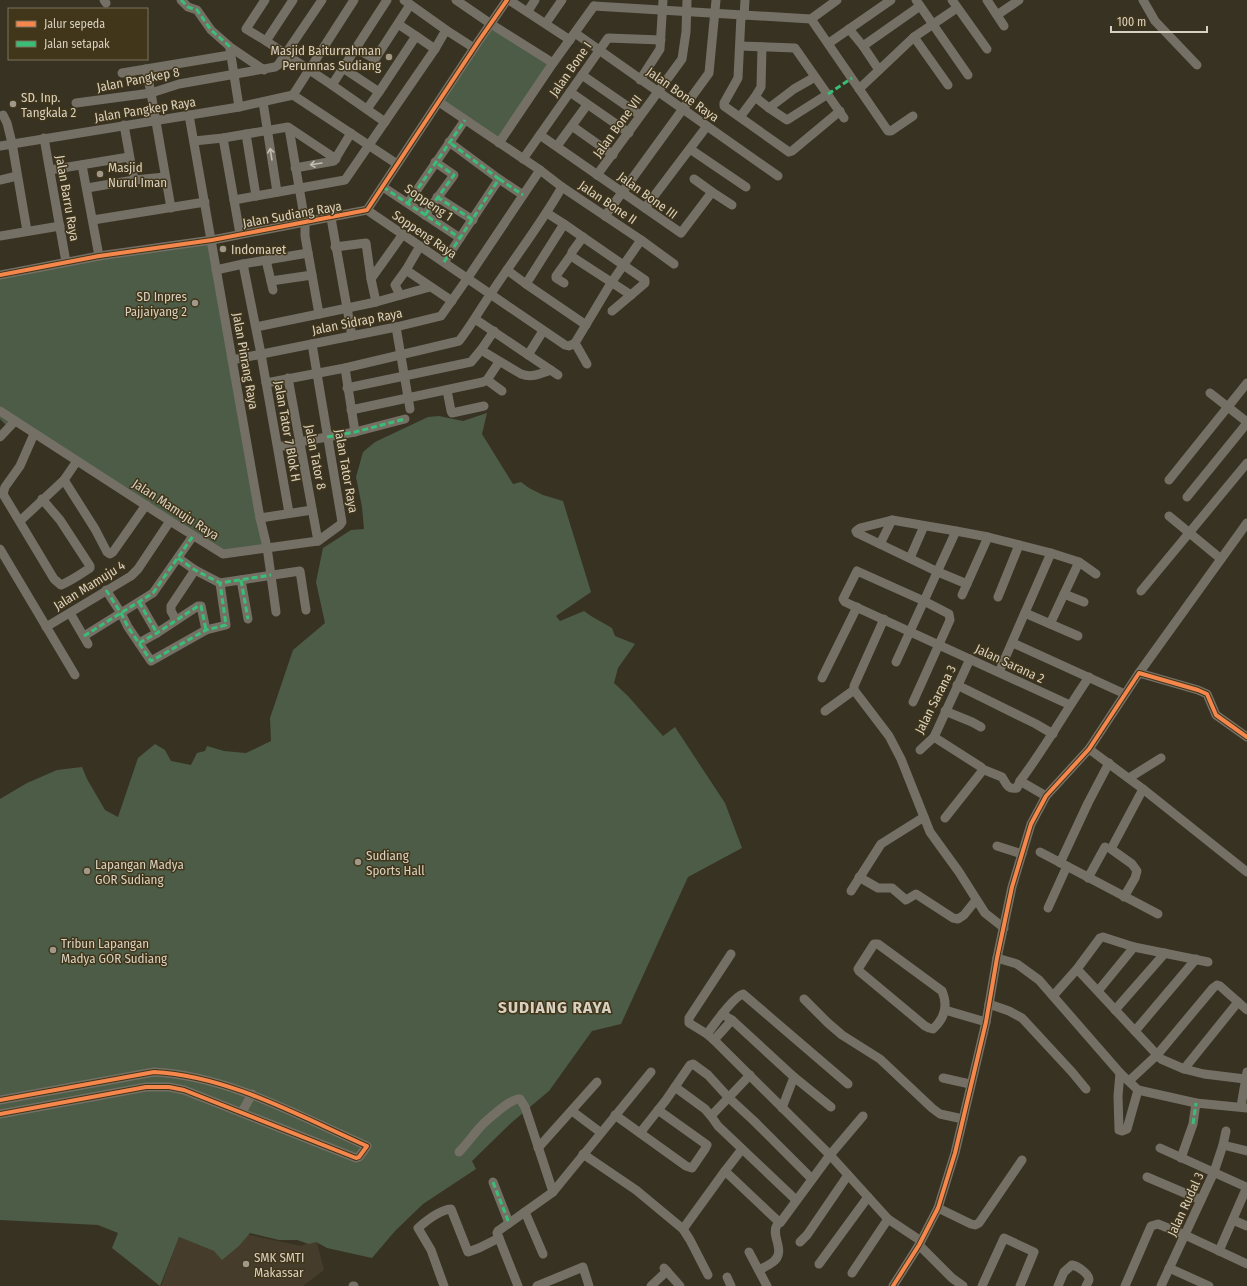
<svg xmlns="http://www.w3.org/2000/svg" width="1247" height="1286" font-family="'Fira Sans Condensed',sans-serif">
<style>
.education{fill:#453c2c}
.green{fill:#4c5c47}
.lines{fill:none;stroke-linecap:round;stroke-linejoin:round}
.minor{stroke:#757065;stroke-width:9}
.quiet{stroke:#3abd76;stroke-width:3;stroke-dasharray:6 3;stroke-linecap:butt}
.cycleway-casing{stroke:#41351a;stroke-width:6}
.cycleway{stroke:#f5874c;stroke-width:4}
.oneway{stroke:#c4beaf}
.poi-dot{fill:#a0998a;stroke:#41351a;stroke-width:1.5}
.labels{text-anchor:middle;stroke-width:3;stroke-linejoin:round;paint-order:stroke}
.poi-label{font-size:13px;fill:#d8d1c1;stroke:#41351a;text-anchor:start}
.street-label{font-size:13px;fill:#d8d1c1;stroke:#41351a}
.district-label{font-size:17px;font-weight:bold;letter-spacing:1px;fill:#d8d1c1;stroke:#41351a}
</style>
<rect width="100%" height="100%" fill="#383223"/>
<polygon class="education" points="245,1234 301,1246 316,1239 324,1270 303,1286 161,1286 179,1237 214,1251"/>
<g class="green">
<polygon points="491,24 553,63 499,143 439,102"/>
<polygon points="212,240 267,547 226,554 25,427 7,426 0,419 0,275"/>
<polygon points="487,413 482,434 513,484 521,482 529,488 543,495 563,501 591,592 556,616 560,621 584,611 591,616 612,628 615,636 635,644 618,668 614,683 628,696 663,736 675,727 725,803 742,848 688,877 621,1024 592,1031 549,1091 511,1123 472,1161 476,1169 423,1204 395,1231 372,1258 327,1248 316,1242 309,1244 297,1240 279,1240 250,1233 239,1246 222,1260 214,1251 179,1237 160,1286 112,1248 118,1233 98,1225 0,1220 0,799 27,783 57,770 82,767 87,779 105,810 118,817 138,758 155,744 165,750 171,761 191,765 197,753 205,751 207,746 224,751 246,753 271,741 270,718 293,650 325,623 316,582 323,548 351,530 364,529 362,507 356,477 363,452 375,442 428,417 439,416 463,421"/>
</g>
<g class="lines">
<g class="minor">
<polyline points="104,0 106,3"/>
<polyline points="181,0 188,7 197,10 211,30 228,45 230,47 264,70"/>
<polyline points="265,0 246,29 266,41"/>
<polyline points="293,0 266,41 332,85"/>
<polyline points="404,0 446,30"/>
<polyline points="456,0 491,24 553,63"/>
<polyline points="509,0 570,40"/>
<polyline points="916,0 968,75"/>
<polyline points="952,0 987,49"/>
<polyline points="987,0 1004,26"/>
<polyline points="1143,0 1155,21 1197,65"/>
<polyline points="594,6 811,19 837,0"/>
<polyline points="528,11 535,0"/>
<polyline points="997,15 1019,0"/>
<polyline points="741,16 738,78 724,103 724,106 789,152 792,151 840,111"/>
<polyline points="744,16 745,0"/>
<polyline points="811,19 888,131 891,131 913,116"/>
<polyline points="546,23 562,0"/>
<polyline points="849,29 863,46 920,6"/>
<polyline points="575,33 778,176"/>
<polyline points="416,36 435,49"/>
<polyline points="914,37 948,85"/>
<polyline points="829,43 891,0"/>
<polyline points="740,46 795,48 844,118"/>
<polyline points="863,46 879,70"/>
<polyline points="355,48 375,59 410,5"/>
<polyline points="230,49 239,107"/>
<polyline points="343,68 379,92 367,109"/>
<polyline points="146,69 151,93 171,208"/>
<polyline points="122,73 230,55"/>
<polyline points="582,75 640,115"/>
<polyline points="640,80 660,49 663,0"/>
<polyline points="859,89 914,37 957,8"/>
<polyline points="379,92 416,36 398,24"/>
<polyline points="570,92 629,133"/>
<polyline points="293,95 397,164"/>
<polyline points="293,95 354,0"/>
<polyline points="755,97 769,108 787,120 828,94"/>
<polyline points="263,102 277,192"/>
<polyline points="439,102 540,170 562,187 641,240 674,264"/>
<polyline points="76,103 151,93 179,84 275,67 278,65 322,0"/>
<polyline points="769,108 794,89 815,77"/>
<polyline points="3,115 7,123 12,143 27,231"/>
<polyline points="189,115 260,518 267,547 276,612"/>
<polyline points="740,117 755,97 761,87 762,47"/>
<polyline points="385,122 332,85 387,0"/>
<polyline points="124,125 134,180"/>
<polyline points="572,126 613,155"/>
<polyline points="246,134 256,196"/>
<polyline points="540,135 681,233 712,192 694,179"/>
<polyline points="44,138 66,262"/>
<polyline points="223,138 240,234"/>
<polyline points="194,141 223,138 288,127 336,159"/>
<polyline points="499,143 553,63 594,6"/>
<polyline points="0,146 239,107 293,95"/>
<polyline points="557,146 587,105"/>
<polyline points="690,149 746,187"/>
<polyline points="523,159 608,38 661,40"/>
<polyline points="82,165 99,256"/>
<polyline points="295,168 334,161 351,133"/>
<polyline points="50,170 129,157"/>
<polyline points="597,175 682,59 686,32 687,0"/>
<polyline points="499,179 523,195"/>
<polyline points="0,180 17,176"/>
<polyline points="383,187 460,238"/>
<polyline points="87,188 134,180 165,177"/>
<polyline points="712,192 732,205"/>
<polyline points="437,197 473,220"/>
<polyline points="234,200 345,180 435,49 446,30 474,48"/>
<polyline points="408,203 465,120"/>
<polyline points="645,208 707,126"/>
<polyline points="367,210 565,345 569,346 575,343 611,283 641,240"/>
<polyline points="547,213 564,224 526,284 586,325"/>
<polyline points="425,215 454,175 435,162"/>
<polyline points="605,216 709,73 716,0"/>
<polyline points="331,218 352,336"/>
<polyline points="93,220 205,202"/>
<polyline points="564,224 645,280 645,283 631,295"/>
<polyline points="0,236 60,226"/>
<polyline points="583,237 572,252 571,256 631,295 612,311"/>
<polyline points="420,246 406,270 452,301"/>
<polyline points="335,247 366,243 371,279"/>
<polyline points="266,260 273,290"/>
<polyline points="444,262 499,179 449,142"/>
<polyline points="216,270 243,264"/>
<polyline points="507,270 526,284"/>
<polyline points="0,275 99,256 212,240 367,210 478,42 507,0"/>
<polyline points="271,281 312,275"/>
<polyline points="564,283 556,278 556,276 571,255"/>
<polyline points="400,295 395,285 406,270"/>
<polyline points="376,302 430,287"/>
<polyline points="319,314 376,302 371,279 403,234"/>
<polyline points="475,319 558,375"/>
<polyline points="256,327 319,314 305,236 305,222 289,128"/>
<polyline points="396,327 410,409"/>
<polyline points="575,343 587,364"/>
<path d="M481,350l40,24c11,4 19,0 30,-4"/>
<polyline points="528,355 543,331"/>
<polyline points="232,360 396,327 441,316 467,279 540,170"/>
<polyline points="345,368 355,432"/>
<polyline points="288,378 318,541"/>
<polyline points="487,380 502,391"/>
<path d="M266,383l79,-15 114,-27c12,-15 21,-32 33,-49 23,-35 49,-68 70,-105"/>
<polyline points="347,388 471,362 481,350 494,331"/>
<polyline points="447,390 451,411 452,413 484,406"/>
<polyline points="1210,393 1247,422"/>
<polyline points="351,410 483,382 487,380 499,362"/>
<polyline points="0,411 170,521 223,554 318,541 340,525 342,522 312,344"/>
<path d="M34,434l-14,32 -15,21 -2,7 51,85 7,6c10,-4 20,-11 29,-17v-2l-30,-46 -18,-21"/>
<polyline points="0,437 15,421"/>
<polyline points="299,442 355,432 405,419"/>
<polyline points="278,447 300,443"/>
<polyline points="64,480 77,461"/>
<polyline points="1169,480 1247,383"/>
<polyline points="1187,497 1247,423"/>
<polyline points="289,513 261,354 243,264 308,253"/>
<polyline points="1169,516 1221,559"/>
<polyline points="260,518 312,510"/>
<polyline points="20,521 64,480 95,529 107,552 110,554 113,552 146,505"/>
<polyline points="880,544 892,520"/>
<polyline points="0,549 75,675"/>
<polyline points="178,558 195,570 220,583 300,571 306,610"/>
<polyline points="910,558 924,526"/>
<polyline points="241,580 248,619"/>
<polyline points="967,584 938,572 857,533 856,531 860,528 892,520 956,531 988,537 1051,553 1079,562 1096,574"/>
<polyline points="106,590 121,613 128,627 151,661 206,630 226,625 220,583"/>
<polyline points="1141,591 1247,463"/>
<polyline points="1064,594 1084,602"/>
<polyline points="962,595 988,537"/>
<polyline points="998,597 1019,545"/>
<polyline points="139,602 157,633"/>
<polyline points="70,613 88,644"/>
<polyline points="1025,613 1078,636"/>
<polyline points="884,619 854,686 854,690 889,736 901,759 930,832 959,872 985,913 1004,928"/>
<polyline points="176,620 171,611 171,606 195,570"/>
<polyline points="1050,624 1079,562"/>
<polyline points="46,627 131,576 138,569 170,521"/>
<polyline points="84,636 153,593 193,536"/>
<polyline points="139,643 157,633 198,606 201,606 206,630"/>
<polyline points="1013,643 1125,694"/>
<polyline points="896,662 956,531"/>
<polyline points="999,672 1051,553"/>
<polyline points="1139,673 1247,523"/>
<polyline points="822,678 857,607"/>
<polyline points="957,685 1036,724 1053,734"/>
<polyline points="913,702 950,620 949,614 924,601 857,571 843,599 845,602 1070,705"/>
<polyline points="825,711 854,690"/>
<polyline points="945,711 972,722 981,727"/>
<polyline points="934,737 981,767 983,770 945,818"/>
<polyline points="1089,749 1143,789 1247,872"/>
<polyline points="920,750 934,737 970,659"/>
<path d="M982,769l20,8c4,6 5,13 15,11l3,-7"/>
<polyline points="1129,778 1161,758"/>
<path d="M1046,796l-26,-15c25,-33 45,-69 69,-104"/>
<polyline points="997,846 1022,854"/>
<polyline points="1040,852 1158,914"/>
<polyline points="1060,863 1088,803 1109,763"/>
<polyline points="859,877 878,888 892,888 906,900 916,894 953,918 958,919 964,915 976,900"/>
<polyline points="1088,878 1105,847"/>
<polyline points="851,891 881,844 924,817"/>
<polyline points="1124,897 1135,878 1137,871 1132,864 1111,849 1143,789"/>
<polyline points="1048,908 1067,866"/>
<path d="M874,944h4l64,47c6,14 3,27 -9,38l-4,-1 -4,-2 -66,-55 -1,-2z"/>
<polyline points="731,954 689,1018 689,1023 707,1034 716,1042 830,1155 888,1219 921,1241"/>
<polyline points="997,958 1017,964 1039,980 1120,1073 1138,1090 1196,1103 1247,1108"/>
<polyline points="1077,969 1161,1059 1184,1069 1204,1074 1245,1079"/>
<polyline points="1098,991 1134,947"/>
<polyline points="1053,996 1077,969 1100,938 1103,937 1134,947 1208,962"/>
<polyline points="804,999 828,1023 842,1035 880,1059 932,1108 940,1114 963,1119"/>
<polyline points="989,1004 1009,1011 1022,1018 1072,1072 1086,1089"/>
<polyline points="945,1010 986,1022"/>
<polyline points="1115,1010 1165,953"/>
<polyline points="722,1014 732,1020 794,1077 831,1107"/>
<polyline points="1135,1031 1196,959"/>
<path d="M707,1034c7,-9 26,-37 36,-40l105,90"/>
<polyline points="714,1040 732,1020"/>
<polyline points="1184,1069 1238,1002"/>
<polyline points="1120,1073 1118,1096 1119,1130 1122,1131 1127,1129 1138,1090"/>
<polyline points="943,1078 970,1084"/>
<polyline points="1129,1081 1157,1055 1213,988 1217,985 1220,986 1247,1010"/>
<polyline points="675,1087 705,1109 711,1116 718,1126 796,1200"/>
<path d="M0,1100l154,-28c75,4 145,44 213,74l-8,11 -3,1 -172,-68 -15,-3h-23l-146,27"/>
<polyline points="1241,1106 1247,1072"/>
<polyline points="782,1108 794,1077"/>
<polyline points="572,1111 600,1132"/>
<polyline points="242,1112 252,1094"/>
<polyline points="615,1115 686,1166 692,1168 705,1149 707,1145 658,1110"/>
<polyline points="711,1116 750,1075"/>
<polyline points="640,1133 666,1100 690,1065 693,1064 708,1075 729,1098 754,1121 812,1179"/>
<polyline points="1223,1145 1247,1151"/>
<polyline points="538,1148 597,1082"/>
<polyline points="1160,1148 1244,1186 1247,1190"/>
<path d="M459,1152c9,-9 16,-20 25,-29 7,-6 27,-25 36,-24l5,8 28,85"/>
<polyline points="583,1154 636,1190 683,1229 725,1171 780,1223 830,1155 863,1116"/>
<polyline points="1181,1158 1193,1124 1196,1103"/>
<polyline points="725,1171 742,1149"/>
<polyline points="1147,1177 1201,1200"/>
<polyline points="493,1182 509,1223"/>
<polyline points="938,1208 971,1224 975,1225 979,1223 1022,1160"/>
<polyline points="525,1212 543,1254"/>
<polyline points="1233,1220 1247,1226"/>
<polyline points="683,1229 690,1240 708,1275"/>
<polyline points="800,1242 807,1235 848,1175"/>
<polyline points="919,1245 952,1278 963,1286"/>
<polyline points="1219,1251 1246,1189"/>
<polyline points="749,1252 767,1286"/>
<polyline points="819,1264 868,1197"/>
<polyline points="664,1268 680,1286"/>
<polyline points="1169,1268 1209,1286"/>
<path d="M759,1270c4,-2 10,-5 14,-8 14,-11 -3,-26 4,-37"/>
<polyline points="852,1273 888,1219"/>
<polyline points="727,1277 731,1286"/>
<polyline points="353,1286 354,1286"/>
<path d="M444,1286l-13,-36 -13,-22c9,-8 21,-18 33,-19l17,43 11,-4 20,-10"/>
<polyline points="518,1286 497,1233 498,1231 553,1192 651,1072"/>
<polyline points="537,1286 583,1267 589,1286"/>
<polyline points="651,1286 667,1271"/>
<polyline points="893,1286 919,1245 938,1208 955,1153 986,1022 997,958 1012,887 1031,824 1046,796 1089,749 1139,673 1198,690 1207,694 1216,715 1247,737"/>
<polyline points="982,1286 1004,1238 1034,1252 1020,1286"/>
<path d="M1058,1286l6,-14 8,-7c5,1 17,8 17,15 0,1 -2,4 -3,6"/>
<polyline points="1125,1286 1151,1226 1158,1224 1185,1235 1247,1264"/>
<polyline points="1161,1286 1214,1172 1223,1145 1226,1131"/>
</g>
<g class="quiet">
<polyline points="181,0 188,7 197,10 211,30 228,45 230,47"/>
<polyline points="828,94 852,78"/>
<polyline points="499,179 523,195"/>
<polyline points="383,187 460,238"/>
<polyline points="437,197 473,220"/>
<polyline points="408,203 465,120"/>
<polyline points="425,215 454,175 435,162"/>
<polyline points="444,262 499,179 449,142"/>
<polyline points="327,437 355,432 405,419"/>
<polyline points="178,558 195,570 220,583 271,575"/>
<polyline points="241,580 248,619"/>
<polyline points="106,590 121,613 128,627 151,661 206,630 226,625 220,583"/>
<polyline points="139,602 157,633"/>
<polyline points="84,636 153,593 193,536"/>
<polyline points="139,643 157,633 198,606 201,606 206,630"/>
<polyline points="1193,1124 1196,1103"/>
<polyline points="493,1182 509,1223"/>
</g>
<g class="cycleway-casing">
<g id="cycleway">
<polyline points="0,275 99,256 212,240 367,210 478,42 507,0"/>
<path d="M0,1100l154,-28c75,4 145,44 213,74l-8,11 -3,1 -172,-68 -15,-3h-23l-146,27"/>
<polyline points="893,1286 919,1245 938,1208 955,1153 986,1022 997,958 1012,887 1031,824 1046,796 1089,749 1139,673 1198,690 1207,694 1216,715 1247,737"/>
</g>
</g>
<use href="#cycleway" class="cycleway"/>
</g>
<defs><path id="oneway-shaft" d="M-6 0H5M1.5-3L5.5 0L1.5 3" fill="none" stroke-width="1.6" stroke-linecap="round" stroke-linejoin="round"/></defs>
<g class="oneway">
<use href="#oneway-shaft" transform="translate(271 154) rotate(-99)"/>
<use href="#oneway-shaft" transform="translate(316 164) rotate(171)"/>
</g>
<g class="poi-dot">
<circle cx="389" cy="57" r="4"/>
<circle cx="13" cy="104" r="4"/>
<circle cx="100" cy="174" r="4"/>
<circle cx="223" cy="249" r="4"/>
<circle cx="195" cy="303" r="4"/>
<circle cx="358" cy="862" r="4"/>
<circle cx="87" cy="871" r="4"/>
<circle cx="53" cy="950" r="4"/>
<circle cx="246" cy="1264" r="4"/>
</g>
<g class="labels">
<g class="poi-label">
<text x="381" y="55" text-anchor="end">Masjid Baiturrahman<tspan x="381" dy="15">Perumnas Sudiang</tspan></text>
<text x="21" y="102">SD. Inp.<tspan x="21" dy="15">Tangkala 2</tspan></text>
<text x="108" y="172">Masjid<tspan x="108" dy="15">Nurul Iman</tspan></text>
<text x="231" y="254">Indomaret</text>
<text x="187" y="301" text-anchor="end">SD Inpres<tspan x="187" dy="15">Pajjaiyang 2</tspan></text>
<text x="366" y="860">Sudiang<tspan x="366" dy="15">Sports Hall</tspan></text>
<text x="95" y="869">Lapangan Madya<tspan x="95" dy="15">GOR Sudiang</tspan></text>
<text x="61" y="948">Tribun Lapangan<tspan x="61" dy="15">Madya GOR Sudiang</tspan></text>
<text x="254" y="1262">SMK SMTI<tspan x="254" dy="15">Makassar</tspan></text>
</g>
<g class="street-label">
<text transform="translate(570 69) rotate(-55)" y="5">Jalan Bone I</text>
<text transform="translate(138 79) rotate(-11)" y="5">Jalan Pangkep 8</text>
<text transform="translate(683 94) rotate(35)" y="5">Jalan Bone Raya</text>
<text transform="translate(145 109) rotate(-9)" y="5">Jalan Pangkep Raya</text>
<text transform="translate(617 126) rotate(-54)" y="5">Jalan Bone VII</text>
<text transform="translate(648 195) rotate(36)" y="5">Jalan Bone III</text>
<text transform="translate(68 198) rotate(80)" y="5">Jalan Barru Raya</text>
<text transform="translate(429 202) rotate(34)" y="5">Soppeng 1</text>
<text transform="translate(608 202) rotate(34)" y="5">Jalan Bone II</text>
<text transform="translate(292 214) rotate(-10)" y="5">Jalan Sudiang Raya</text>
<text transform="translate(425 234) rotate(34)" y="5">Soppeng Raya</text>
<text transform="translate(357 321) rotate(-11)" y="5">Jalan Sidrap Raya</text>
<text transform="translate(246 361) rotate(80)" y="5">Jalan Pinrang Raya</text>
<text transform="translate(288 431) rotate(80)" y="5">Jalan Tator 7 Blok H</text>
<text transform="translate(316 457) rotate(79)" y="5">Jalan Tator 8</text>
<text transform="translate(347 471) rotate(80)" y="5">Jalan Tator Raya</text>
<text transform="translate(176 509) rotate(33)" y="5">Jalan Mamuju Raya</text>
<text transform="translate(89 585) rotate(-32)" y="5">Jalan Mamuju 4</text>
<text transform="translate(1010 663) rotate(25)" y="5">Jalan Sarana 2</text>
<text transform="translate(935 699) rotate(-63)" y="5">Jalan Sarana 3</text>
<text transform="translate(1185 1204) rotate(-65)" y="5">Jalan Rudal 3</text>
</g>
<g class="district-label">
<text x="555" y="1013">SUDIANG RAYA</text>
</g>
</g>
<rect x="8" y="8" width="140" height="52" fill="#41351a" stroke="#7d735d"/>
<rect x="16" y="21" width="20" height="6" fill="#f5874c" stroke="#7d735d"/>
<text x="44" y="28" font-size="12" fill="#d8d1c1">Jalur sepeda</text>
<rect x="16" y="41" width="20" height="6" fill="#3abd76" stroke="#7d735d"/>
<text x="44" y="48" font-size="12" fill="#d8d1c1">Jalan setapak</text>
<path d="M1111 26v6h96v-6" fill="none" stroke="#d8d1c1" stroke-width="2"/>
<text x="1117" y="26" font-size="12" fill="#d8d1c1" stroke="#41351a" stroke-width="3" paint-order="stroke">100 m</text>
</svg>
